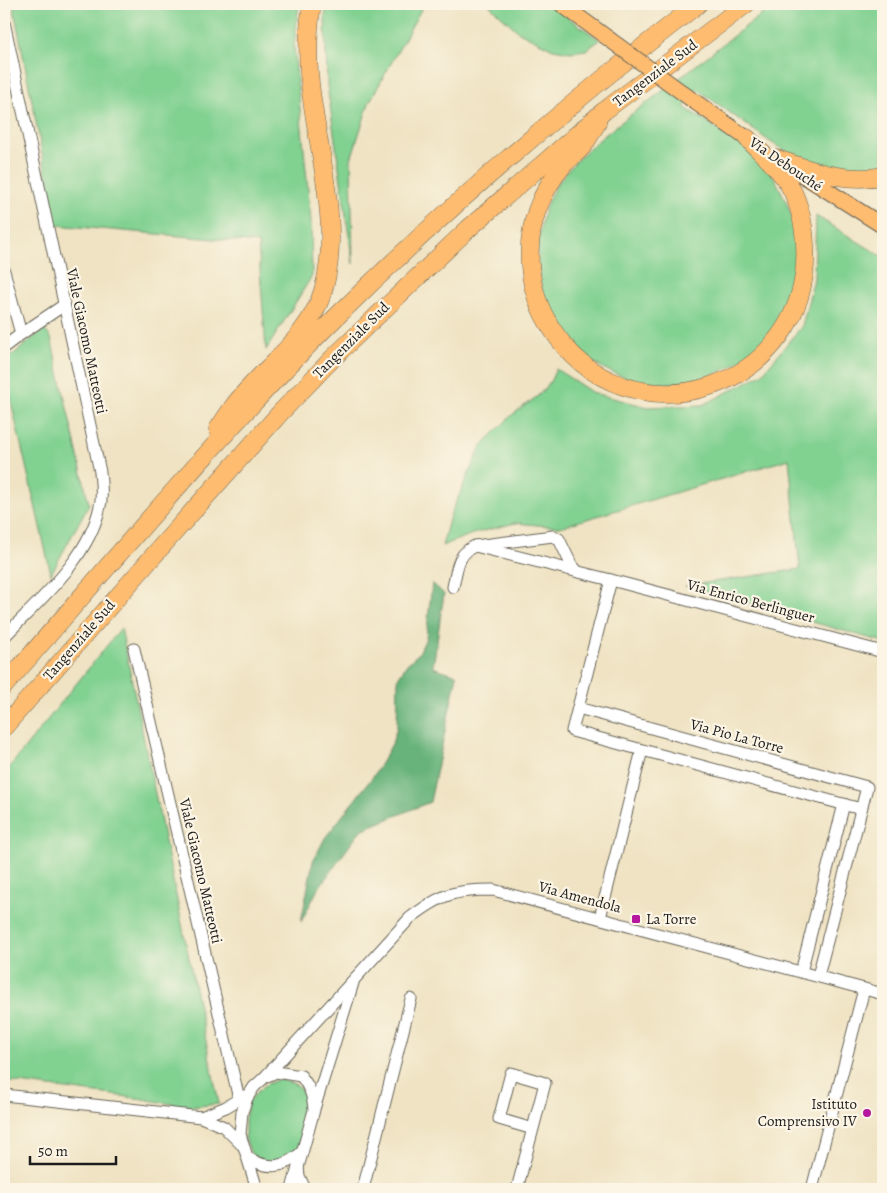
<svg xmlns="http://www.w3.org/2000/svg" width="887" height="1193" font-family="Alegreya,serif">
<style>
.green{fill:#81d191;stroke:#4e7656}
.forest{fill:#68b37b;stroke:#42684c}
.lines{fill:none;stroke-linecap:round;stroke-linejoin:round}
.minor-casing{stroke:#666256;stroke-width:13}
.major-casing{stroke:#666256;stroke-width:17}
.highway-casing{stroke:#666256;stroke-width:19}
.minor{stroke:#fff;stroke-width:11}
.major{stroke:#fdbc70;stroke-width:15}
.highway{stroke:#fdbc70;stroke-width:18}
.major-bridge-casing{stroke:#666256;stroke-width:17;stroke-linecap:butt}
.major-bridge{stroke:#fdbc70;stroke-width:15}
.poi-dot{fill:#b5179e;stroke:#fcf5e5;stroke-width:2}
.labels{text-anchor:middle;stroke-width:4.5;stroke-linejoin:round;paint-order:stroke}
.street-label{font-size:15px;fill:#1c1c1c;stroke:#fcf5e5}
.poi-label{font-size:15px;fill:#1c1c1c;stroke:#fcf5e5;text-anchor:start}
</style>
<rect width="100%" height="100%" fill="#fcf5e5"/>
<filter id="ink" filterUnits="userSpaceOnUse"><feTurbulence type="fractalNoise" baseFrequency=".02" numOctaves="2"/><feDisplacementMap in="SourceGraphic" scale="10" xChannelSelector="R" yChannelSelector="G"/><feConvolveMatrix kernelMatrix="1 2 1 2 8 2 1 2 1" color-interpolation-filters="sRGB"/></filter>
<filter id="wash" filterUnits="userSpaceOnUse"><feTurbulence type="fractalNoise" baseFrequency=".0096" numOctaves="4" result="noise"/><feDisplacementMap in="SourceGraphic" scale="20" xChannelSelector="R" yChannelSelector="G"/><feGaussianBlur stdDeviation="1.12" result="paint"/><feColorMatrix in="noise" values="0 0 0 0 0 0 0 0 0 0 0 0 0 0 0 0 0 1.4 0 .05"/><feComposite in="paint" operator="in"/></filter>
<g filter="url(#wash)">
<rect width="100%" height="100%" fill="#efe3c3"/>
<g class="green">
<polygon points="13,4 299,4 294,47 311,221 312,276 266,350 258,243 56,225"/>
<polygon points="327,4 424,4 369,103 351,159 353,264 327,85 325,16"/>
<polygon points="488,4 549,4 600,40 586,50 570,52 553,49 519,32"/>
<path d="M776,4h107v164l-35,5 -55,-17 -24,-15 -72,-52 -13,18c25,17 71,44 88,67 4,5 6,12 9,17 15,29 19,57 13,89 -4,27 -19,52 -40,70 -44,39 -111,45 -161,12 -13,-9 -23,-23 -32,-36 -18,-25 -25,-49 -23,-81 2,-19 6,-39 16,-56 23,-38 75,-72 111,-100 37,-28 73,-58 111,-85z"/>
<polygon points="816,216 883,257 883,642 685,586 800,569 789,459 560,527 515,523 472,534 442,546 450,516 481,446 512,415 539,395 550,382 556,369 593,393 648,407 703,405 762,374 802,326 814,279"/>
<polygon points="44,329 51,338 89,504 51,574 9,393 4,386 4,362"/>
<polygon points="121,628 219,1104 190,1107 136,1098 4,1081 4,774"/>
<polygon points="279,1079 297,1085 310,1101 305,1127 297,1151 278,1164 264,1161 251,1154 245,1137 245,1119 249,1101 263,1086"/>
</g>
<polygon class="forest" points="432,583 444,594 433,667 457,675 430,802 361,830 318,889 301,922 313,861 325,838 375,774 392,744 397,727 398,678 407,664 419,653 426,638"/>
</g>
<g filter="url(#ink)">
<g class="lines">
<g class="minor-casing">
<g id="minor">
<path d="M4,22l96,450c1,11 3,23 0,34 -11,53 -61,94 -96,131"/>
<polyline points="4,271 21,334 64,305"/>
<polyline points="4,347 21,334"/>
<polyline points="475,546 611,580 883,652"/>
<polyline points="611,580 572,731 861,809"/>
<path d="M453,587c4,-17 4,-34 22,-41l78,-10 6,3 12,25 7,8"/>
<polyline points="134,649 239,1099"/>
<polyline points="578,708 867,787 818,976"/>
<polyline points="600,918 642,750"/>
<polyline points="801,972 844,804"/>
<path d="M265,1077l145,-159c32,-24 43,-28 83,-28l390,104"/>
<polyline points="4,1095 201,1117 224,1127 241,1144"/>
<polyline points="315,1106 353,983"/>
<polyline points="201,1117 226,1107 244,1096"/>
<path d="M248,1158c21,12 35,10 53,-5"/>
<polyline points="298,1167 299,1176 305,1189"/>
<path d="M257,1189l-17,-55 2,-22 5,-14 7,-11 11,-10 11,-5 25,4c9,12 12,19 13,34l-22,79"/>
<polyline points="363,1189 411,999"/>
<polyline points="517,1189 545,1083 511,1073 499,1119 533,1129"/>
<polyline points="812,1189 864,989"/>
</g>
</g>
<g class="major-casing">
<g id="major">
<polyline points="561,4 609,39"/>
<polyline points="691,99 755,144"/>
<polyline points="787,165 883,226"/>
</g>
</g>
<g class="highway-casing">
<g id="highway">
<path d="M597,123c-5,8 -9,16 -14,23 -6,7 -13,12 -19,18 -11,13 -21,30 -27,46 -13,39 -9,81 13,116 76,124 264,64 255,-82 -1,-21 -7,-47 -19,-64 -11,-16 -26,-28 -39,-42"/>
<path d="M777,159c38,12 66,24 106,17"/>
<path d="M218,429c5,-7 10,-15 15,-22 27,-37 68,-62 86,-105 25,-59 1,-143 -7,-203 -5,-32 -5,-64 0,-95"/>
<path d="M4,686c106,-121 210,-246 324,-361 115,-114 241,-222 370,-321"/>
<polyline points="4,727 162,546 281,412 334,357 468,229 604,111 746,4"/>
</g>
</g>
<use href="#minor" class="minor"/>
<use href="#major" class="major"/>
<use href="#highway" class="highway"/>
<g class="major-bridge-casing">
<polyline id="major-bridge" points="609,39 691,99"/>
</g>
<use href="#major-bridge" class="major-bridge"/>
</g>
</g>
<g class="poi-dot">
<rect x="631" y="914" width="10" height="10" rx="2.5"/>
<circle cx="867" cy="1113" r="5"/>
</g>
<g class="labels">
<g class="street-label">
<text transform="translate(655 73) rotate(-37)" y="5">Tangenziale Sud</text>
<text transform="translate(786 164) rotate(34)" y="5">Via Debouché</text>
<text transform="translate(351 340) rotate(-45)" y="5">Tangenziale Sud</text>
<text transform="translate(87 341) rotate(78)" y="5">Viale Giacomo Matteotti</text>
<text transform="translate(751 601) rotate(15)" y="5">Via Enrico Berlinguer</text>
<text transform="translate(79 640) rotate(-49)" y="5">Tangenziale Sud</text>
<text transform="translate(737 736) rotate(15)" y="5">Via Pio La Torre</text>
<text transform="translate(201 871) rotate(77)" y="5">Viale Giacomo Matteotti</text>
<text transform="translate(580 897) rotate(15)" y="5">Via Amendola</text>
</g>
<g class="poi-label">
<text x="646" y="924">La Torre</text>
<text x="857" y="1109" text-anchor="end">Istituto<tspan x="857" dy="17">Comprensivo IV</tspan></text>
</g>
</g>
<rect width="887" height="1193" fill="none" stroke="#fcf5e5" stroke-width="20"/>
<path d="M30 1156v8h86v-8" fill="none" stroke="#1c1c1c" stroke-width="2.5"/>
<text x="38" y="1156" font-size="15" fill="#1c1c1c" stroke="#fcf5e5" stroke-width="4" paint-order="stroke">50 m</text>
</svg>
